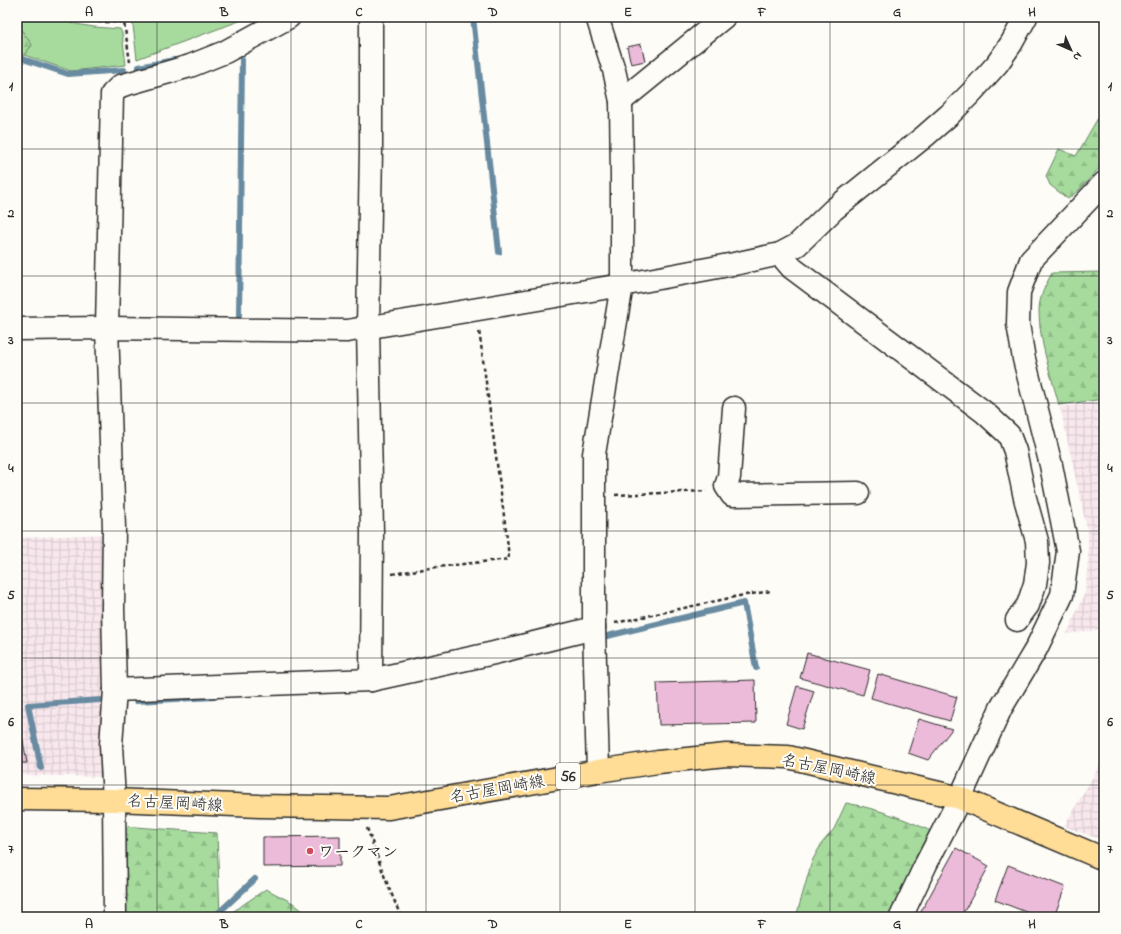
<svg xmlns="http://www.w3.org/2000/svg" width="1121" height="934" font-family="'Indie Flower','Klee One',sans-serif">
<style>
.industrial{fill:url(#industrial-grid)}
.green{fill:#a6db9d;stroke:#688364}
.forest{fill:url(#forest-firs);stroke:#688364}
.lines{fill:none;stroke-linecap:round;stroke-linejoin:round}
.stream{stroke:#688ba1;stroke-width:6}
.building{fill:#edbbda;stroke:#2b2b2b}
.minor-casing{stroke:#2b2b2b;stroke-width:25}
.major-casing{stroke:#2b2b2b;stroke-width:25}
.path{stroke:#2b2b2b;stroke-width:2.5;stroke-dasharray:4 3;stroke-linecap:butt}
.minor{stroke:#fdfcf7;stroke-width:22}
.major{stroke:#ffdd96;stroke-width:22}
.grid{fill:none;stroke:#2b2b2b;stroke-width:1;stroke-opacity:0.55}
.poi-dot{fill:#d1495b;stroke:#fdfcf7;stroke-width:1.5}
.labels{text-anchor:middle;stroke-width:4;stroke-linejoin:round;paint-order:stroke}
.shield{fill:#fdfcf7;stroke:#6a6a68;stroke-width:1}
.shield-label{font-size:15px;font-weight:bold;fill:#2b2b2b}
.street-label{font-size:16px;fill:#2b2b2b;stroke:#fdfcf7}
.poi-label{font-size:16px;font-weight:bold;fill:#2b2b2b;stroke:#fdfcf7;text-anchor:start}
.neatline{fill:none;stroke:#2b2b2b;stroke-width:1.5}
.grid-label{font-size:13px;text-anchor:middle;font-weight:bold;fill:#2b2b2b}
</style>
<defs>
<pattern id="industrial-grid" width="8" height="8" patternUnits="userSpaceOnUse"><rect width="8" height="8" fill="#f8e8ee"/><path d="M0 4h8M4 0v8" fill="none" stroke="#d5c7cc"/></pattern>
<pattern id="forest-firs" width="22" height="20" patternUnits="userSpaceOnUse"><rect width="22" height="20" fill="#a6db9d"/><path d="M5 1l3.5 6h-7zM16 11l3.5 6h-7z" fill="#8fbc87"/></pattern>
</defs>
<rect width="100%" height="100%" fill="#fdfcf7"/>
<filter id="ink" filterUnits="userSpaceOnUse"><feTurbulence type="fractalNoise" baseFrequency=".025" numOctaves="2"/><feDisplacementMap in="SourceGraphic" scale="8" xChannelSelector="R" yChannelSelector="G"/><feConvolveMatrix kernelMatrix="1 2 1 2 8 2 1 2 1" color-interpolation-filters="sRGB"/></filter>
<g filter="url(#ink)">
<g class="industrial">
<polygon points="1104,401 1104,629 1067,634 1085,593 1088,561 1088,534 1060,407"/>
<polygon points="106,534 106,777 17,775 17,538"/>
<polygon points="1104,758 1104,841 1064,826"/>
</g>
<g class="green">
<polygon points="17,17 62,17 70,23 94,27 120,29 122,33 126,65 71,71 24,55 32,45 17,24"/>
<polygon points="132,17 250,17 137,59"/>
</g>
<g class="forest">
<polygon points="17,24 32,45 24,55 17,53"/>
<polygon points="1104,109 1104,163 1080,189 1068,199 1050,185 1046,176 1059,149 1076,156 1095,123"/>
<path d="M1104,272v127l-45,6c-8,-30 -20,-64 -20,-94 0,-14 7,-27 13,-38z"/>
<path d="M846,803c33,6 63,17 93,32l-33,82h-110l16,-56 10,-18 12,-14z"/>
<polygon points="122,826 217,833 220,917 124,917"/>
<polygon points="266,889 293,903 310,917 225,917"/>
</g>
<g class="lines">
<g class="stream">
<polyline points="473,17 499,252"/>
<polyline points="17,57 68,74 124,70"/>
<polyline points="139,67 174,60"/>
<polyline points="239,316 242,60"/>
<polyline points="599,638 744,603 756,668"/>
<polyline points="136,701 215,697"/>
<polyline points="41,768 28,705 100,700"/>
<polyline points="214,917 255,879"/>
</g>
</g>
<g class="building">
<polygon points="641,44 645,61 631,64 627,47"/>
<polygon points="807,653 870,670 863,695 800,678"/>
<polygon points="878,674 957,697 950,721 871,698"/>
<polygon points="755,680 756,723 659,725 657,683"/>
<polygon points="797,686 814,691 802,729 786,724"/>
<polygon points="17,707 27,763 17,763"/>
<polygon points="919,719 952,729 928,760 908,753"/>
<polygon points="340,836 340,866 263,867 263,837"/>
<polygon points="956,848 989,866 961,917 918,917"/>
<polygon points="1008,865 1065,887 1054,917 1039,917 995,900"/>
</g>
<g class="lines">
<g class="minor-casing">
<g id="minor">
<polyline points="371,17 371,149 368,327 372,533 371,680"/>
<polyline points="597,17 614,70 621,101 622,177 622,285 594,454 594,628 598,771"/>
<polyline points="621,101 724,17"/>
<polyline points="780,254 792,268 984,412 1009,435 1015,451 1025,498 1037,541 1038,563 1035,584 1028,605 1017,620"/>
<polyline points="17,329 107,328 347,331 622,285 734,264 780,254 797,245 833,210 925,136 949,115 971,93 997,64 1011,44 1026,17"/>
<polyline points="734,408 729,477 726,486 732,495 858,493"/>
<polyline points="115,690 371,680 494,653 594,628"/>
<polyline points="115,917 114,800 111,745 115,690 113,608 114,528 107,328 112,94 120,86 190,66 225,52 289,17"/>
<polyline points="901,917 926,864 960,798 1001,708 1036,649 1062,595 1068,551 1051,465 1024,359 1018,324 1019,292 1031,260 1104,183"/>
</g>
</g>
<g class="major-casing">
<polyline id="major" points="17,799 114,800 259,806 389,808 598,771 658,762 726,755 788,757 960,798 1104,859"/>
</g>
<g class="path">
<polyline points="85,17 96,22 124,22 130,62"/>
<polyline points="615,495 706,491"/>
<polyline points="392,574 437,567 509,559 507,538 479,330"/>
<polyline points="615,623 739,596 771,591"/>
<polyline points="367,828 385,878 401,917"/>
</g>
<use href="#minor" class="minor"/>
<use href="#major" class="major"/>
</g>
</g>
<path class="grid" d="M157,17v900M291,17v900M426,17v900M560,17v900M695,17v900M830,17v900M964,17v900M17,149h1087M17,276h1087M17,403h1087M17,531h1087M17,658h1087M17,785h1087"/>
<circle class="poi-dot" cx="310" cy="851" r="4"/>
<g class="labels">
<rect class="shield" x="556" y="763" width="24" height="26" rx="3"/>
<g class="shield-label">
<text x="568" y="781">56</text>
</g>
<g class="street-label">
<text transform="translate(829 768) rotate(12)" y="6">名古屋岡崎線</text>
<text transform="translate(497 788) rotate(-10)" y="6">名古屋岡崎線</text>
<text transform="translate(175 802) rotate(3)" y="6">名古屋岡崎線</text>
</g>
<g class="poi-label">
<text x="318" y="857">ワークマン</text>
</g>
</g>
<rect width="1121" height="934" fill="none" stroke="#fdfcf7" stroke-width="44"/>
<g transform="translate(1071 50) rotate(135)" stroke="#fdfcf7" stroke-width="3" paint-order="stroke">
<path d="M0-3L7 15L0 10L-7 15Z" fill="#2b2b2b"/>
<text y="-6" font-size="11" font-weight="bold" text-anchor="middle" fill="#2b2b2b">N</text>
</g>
<rect x="22" y="22" width="1077" height="890" class="neatline"/>
<g class="grid-label">
<text x="89" y="16">A</text>
<text x="224" y="16">B</text>
<text x="359" y="16">C</text>
<text x="493" y="16">D</text>
<text x="628" y="16">E</text>
<text x="762" y="16">F</text>
<text x="897" y="16">G</text>
<text x="1032" y="16">H</text>
<text x="11" y="90">1</text>
<text x="1110" y="90">1</text>
<text x="11" y="217">2</text>
<text x="1110" y="217">2</text>
<text x="11" y="344">3</text>
<text x="1110" y="344">3</text>
<text x="11" y="472">4</text>
<text x="1110" y="472">4</text>
<text x="11" y="599">5</text>
<text x="1110" y="599">5</text>
<text x="11" y="726">6</text>
<text x="1110" y="726">6</text>
<text x="11" y="853">7</text>
<text x="1110" y="853">7</text>
<text x="89" y="928">A</text>
<text x="224" y="928">B</text>
<text x="359" y="928">C</text>
<text x="493" y="928">D</text>
<text x="628" y="928">E</text>
<text x="762" y="928">F</text>
<text x="897" y="928">G</text>
<text x="1032" y="928">H</text>
</g>
</svg>
